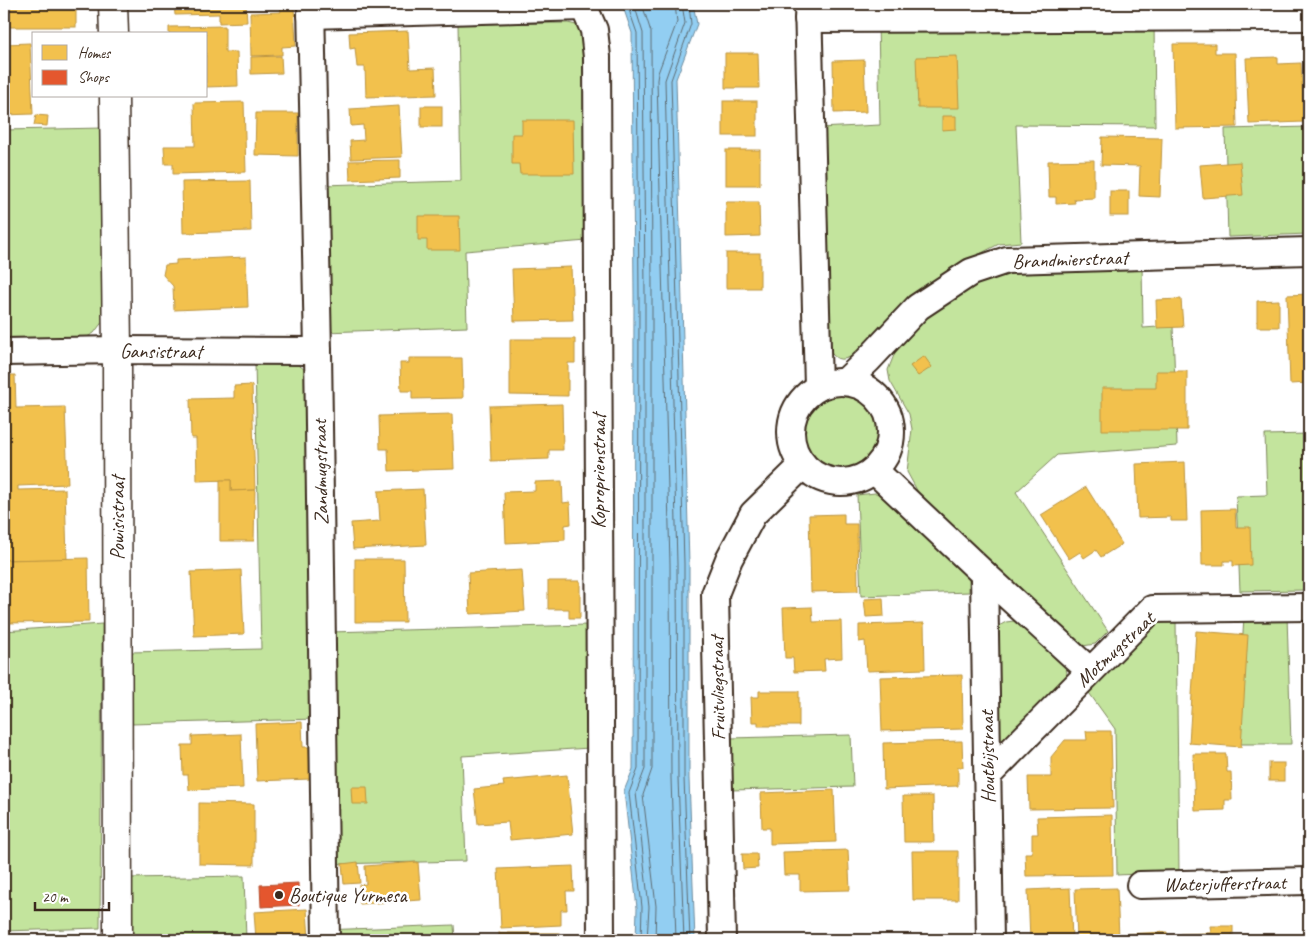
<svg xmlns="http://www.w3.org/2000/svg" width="1313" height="944" font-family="Caveat,sans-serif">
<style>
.green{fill:#c3e49d;stroke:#7f875e}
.water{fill:#92cef2;stroke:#6f8c9d}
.homes{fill:#f2c14e;stroke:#bb9440}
.shops{fill:#e4572e;stroke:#b14a29}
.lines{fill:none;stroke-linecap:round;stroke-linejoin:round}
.shore{stroke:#5e6c73;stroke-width:1}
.street-casing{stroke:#3b2a1e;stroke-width:30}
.secondary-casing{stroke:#3b2a1e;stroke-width:31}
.street{stroke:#fff;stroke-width:26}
.secondary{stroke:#fff;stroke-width:28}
.poi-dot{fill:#3b2a1e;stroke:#fff;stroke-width:2}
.labels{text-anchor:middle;stroke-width:5;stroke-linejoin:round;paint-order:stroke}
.street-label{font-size:20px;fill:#3b2a1e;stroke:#fff}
.poi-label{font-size:20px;fill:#3b2a1e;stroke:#fff;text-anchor:start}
</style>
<rect width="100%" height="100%" fill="#fff"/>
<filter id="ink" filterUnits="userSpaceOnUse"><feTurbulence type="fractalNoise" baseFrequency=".02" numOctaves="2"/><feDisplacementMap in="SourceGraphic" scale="10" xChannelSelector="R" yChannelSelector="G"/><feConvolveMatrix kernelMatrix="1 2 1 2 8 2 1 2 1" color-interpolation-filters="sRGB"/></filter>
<g filter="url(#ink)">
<g class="green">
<polygon points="822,4 1272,4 1272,7 824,8"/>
<path d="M1154,20l1,106 -139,-1 5,117 -22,2 -35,18 -107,91c-17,11 -23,7 -32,-10l-6,-215 61,-3 -2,-103z"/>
<polygon points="568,23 580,26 590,35 599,240 465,251 467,327 325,332 322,185 461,181 458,24"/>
<polygon points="1309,127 1309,234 1228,237 1225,129"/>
<polygon points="103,128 103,321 94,333 82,340 4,341 4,130"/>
<polygon points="1142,264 1143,328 1173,326 1177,446 1057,455 1016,492 1108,631 1095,644 1083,646 1068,636 919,494 907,472 912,429 909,414 890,381 888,370 896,350 927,318 971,286 1012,269"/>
<path d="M255,362c23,0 42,-7 56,16l6,341 -186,5 -1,-72 131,-3z"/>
<circle cx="841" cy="430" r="38"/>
<polygon points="1309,434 1309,590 1240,591 1236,496 1267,495 1265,435"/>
<polygon points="884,492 969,576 969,592 861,596 857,495"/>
<polygon points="1287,616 1291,744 1236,744 1244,617"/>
<polygon points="1158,620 1176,620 1179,872 1117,875 1115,729 1087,690"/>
<polygon points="1014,621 1021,622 1065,665 1067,673 1064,682 998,747 997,627 1006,622"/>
<polygon points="102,624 100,928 4,931 4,631"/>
<polygon points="587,625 590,748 462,756 466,861 332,864 330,632"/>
<polygon points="851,735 853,787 731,790 730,738"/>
<polygon points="244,876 246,940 130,940 128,878"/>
<polygon points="454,925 455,940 324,940 323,930"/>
</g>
<polygon class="water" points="622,4 693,4 697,24 676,79 689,564 689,778 695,940 636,940 637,908 624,791 633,769 634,296 632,33"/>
<g class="homes">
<rect x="4" y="4" width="72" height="23"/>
<polygon points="174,4 246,4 247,22 219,23 219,14 175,15"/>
<rect x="252" y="4" width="28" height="2"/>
<polygon points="280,7 294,7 296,46 282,47 282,55 251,56 250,13 281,12"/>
<polygon points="225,26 225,52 237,52 238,86 206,87 206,34 169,34 169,27"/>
<polygon points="408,31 410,69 435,68 436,95 366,97 365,67 357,67 355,48 350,49 349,33"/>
<polygon points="30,43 33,114 4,115 4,44"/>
<polygon points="1173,44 1215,44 1215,53 1235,53 1237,127 1175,128"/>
<polygon points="725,53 758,53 759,88 725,88"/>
<polygon points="281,56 282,73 251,74 251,57"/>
<polygon points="957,56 959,108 918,108 916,57"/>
<polygon points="1278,57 1278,64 1301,63 1304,122 1249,124 1246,58"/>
<polygon points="864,60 866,112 834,113 833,61"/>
<rect x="723" y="101" width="34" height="35"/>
<polygon points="244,102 246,172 173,174 173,164 165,164 164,146 195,146 194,103"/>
<polygon points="399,106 402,157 351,159 350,141 364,140 363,125 351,126 350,109"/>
<rect x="421" y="106" width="21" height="21"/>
<polygon points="256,113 298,113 298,156 255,155"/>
<polygon points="36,115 48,116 47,126 34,125"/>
<polygon points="942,116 956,116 956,129 942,130"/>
<polygon points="522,120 573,120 574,174 520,174 519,164 512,164 512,134 522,134"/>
<polygon points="1102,137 1162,138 1160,197 1139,196 1140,166 1101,165"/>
<rect x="726" y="150" width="34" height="35"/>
<polygon points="400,160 400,178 350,180 349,161"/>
<polygon points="1094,160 1094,198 1074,199 1075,203 1056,204 1056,197 1049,197 1048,161"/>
<polygon points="1240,162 1243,195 1203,198 1200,165"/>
<polygon points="250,181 251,231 183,233 182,182"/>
<rect x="1110" y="191" width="19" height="25"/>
<polygon points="726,202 759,202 760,236 726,237"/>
<polygon points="418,216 459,216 460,250 427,250 427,240 418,240"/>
<rect x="726" y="253" width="34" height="35"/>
<polygon points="246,257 248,307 174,310 173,286 163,275 165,265 176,264 176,260"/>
<polygon points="571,267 573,320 514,321 512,269"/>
<polygon points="1309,294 1309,383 1290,384 1287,295"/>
<polygon points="1181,299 1183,327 1157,328 1156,300"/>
<polygon points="1279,300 1279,327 1257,327 1257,301"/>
<polygon points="510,339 575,339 575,363 568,363 568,396 510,395"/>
<polygon points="924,356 932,367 918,376 910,366"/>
<polygon points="409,358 462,358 463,398 412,399 412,391 401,391 400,363 409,363"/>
<polygon points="1156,371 1187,371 1187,430 1102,430 1102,388 1156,388"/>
<polygon points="4,375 15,375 16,408 65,407 68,484 18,486 18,490 65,489 67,559 4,560"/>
<polygon points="252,385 255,490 231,491 231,480 197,481 196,438 191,438 190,399 234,398 234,386"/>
<polygon points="562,404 563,450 549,450 549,459 491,461 489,406"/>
<polygon points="452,414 454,469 389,471 388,449 380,449 379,416"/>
<polygon points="1185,462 1187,521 1171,521 1171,517 1138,518 1136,464"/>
<polygon points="220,480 231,480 231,491 255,490 254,541 220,541"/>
<polygon points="562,481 563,503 570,502 571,524 565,525 565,540 506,543 504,492 535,491 535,482"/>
<polygon points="1086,487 1122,544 1101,557 1096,550 1084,558 1080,552 1069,559 1041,515"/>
<polygon points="423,489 426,545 353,549 351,523 380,521 378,491"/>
<polygon points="1235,509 1236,527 1250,527 1251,565 1233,566 1233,561 1224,561 1224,565 1202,565 1201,510"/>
<polygon points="844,514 844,524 857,524 858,591 811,592 809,515"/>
<polygon points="88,558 89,622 4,623 4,560"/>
<polygon points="355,559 404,559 405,622 355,622"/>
<polygon points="241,570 244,634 194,636 191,572"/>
<polygon points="522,570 525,611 470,614 468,573"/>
<polygon points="548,581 580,581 580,618 569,618 569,609 548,609"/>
<polygon points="883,598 884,616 866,617 864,599"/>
<polygon points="812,607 813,622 841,621 842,658 824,659 825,671 794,672 793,658 785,658 783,608"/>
<polygon points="924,623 925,669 867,671 865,641 859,642 859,625"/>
<polygon points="1196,631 1248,635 1241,747 1189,743"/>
<rect x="1305" y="650" width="4" height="65"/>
<polygon points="962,675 963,729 882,731 880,677"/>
<polygon points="759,691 799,691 799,726 758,726 758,722 752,722 751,697 759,697"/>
<polygon points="302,722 303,747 309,747 310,779 257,781 255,724"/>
<polygon points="1086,731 1111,731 1113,808 1029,809 1028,777 1051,777 1051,757 1065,740 1087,740"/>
<polygon points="241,734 243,788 189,790 188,775 183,775 182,745 192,745 192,736"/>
<polygon points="962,741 963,767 958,767 958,786 884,789 883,743"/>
<polygon points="1193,754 1226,754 1227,772 1231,772 1232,800 1225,800 1225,810 1195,811"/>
<rect x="1269" y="763" width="15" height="18"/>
<polygon points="567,775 573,834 510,840 508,822 478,824 474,789 504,786 503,781"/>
<polygon points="351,787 367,787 368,804 352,804"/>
<polygon points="834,790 836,842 770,844 770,828 762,828 761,793"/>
<polygon points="903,796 933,796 934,842 904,842"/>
<polygon points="199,803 254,804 254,865 199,864"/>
<polygon points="1112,815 1113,875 1026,876 1025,853 1032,853 1032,834 1038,834 1037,817"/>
<polygon points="848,850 850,890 800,891 800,875 784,875 783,852"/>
<polygon points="912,851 958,851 958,900 913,900"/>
<polygon points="742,854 757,854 758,868 743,869"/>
<polygon points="358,862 360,883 344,884 342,864"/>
<polygon points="418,862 421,900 360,904 359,885 366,884 365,866"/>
<polygon points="573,866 574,891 566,891 567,910 561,910 561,925 501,928 498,869"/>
<polygon points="1070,888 1072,940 1030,940 1028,890"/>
<polygon points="1117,888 1119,938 1077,940 1075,889"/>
<polygon points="307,909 309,940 256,940 254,912"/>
<polygon points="1210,926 1233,926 1233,940 1180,940 1180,934 1211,933"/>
<polygon points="1167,932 1167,940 1127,940 1127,934"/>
<rect x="499" y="933" width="60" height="7"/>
<polygon points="1284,935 1284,940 1250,940 1250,936"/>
<polygon points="42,936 76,937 76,940 42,940"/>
</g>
<polygon class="shops" points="298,883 299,905 261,907 260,885"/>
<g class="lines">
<g class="shore">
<polyline points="627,4 637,33 639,296 638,769 629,793 642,907 641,940"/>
<polyline points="634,4 643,33 645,296 645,769 636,793 649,907 647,940"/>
<polyline points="642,4 651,32 652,296 652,769 643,795 656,906 655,940"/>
<polyline points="675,4 677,22 658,73 657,80 670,564 671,778 676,940"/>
<polyline points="682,4 685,23 665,80 677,564 678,778 684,940"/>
<polyline points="689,4 691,24 671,80 684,564 684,778 690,940"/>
</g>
<g class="street-casing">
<g id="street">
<polyline points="311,4 318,351 326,940"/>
<polyline points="584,4 584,7 594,30 597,57 601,940"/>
<polyline points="808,4 818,387"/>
<polyline points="311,15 584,7"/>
<polyline points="808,19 1309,17"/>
<polyline points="4,352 117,350 318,351"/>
<circle cx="841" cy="432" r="50"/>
<polyline points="845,382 868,360 918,307 971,272 1007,260 1309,251"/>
<polyline points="875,471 984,574 1090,671"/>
<polyline points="984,574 990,940"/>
<polyline points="987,776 1152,609 1309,607"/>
<polyline points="1140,885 1309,881"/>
<polyline points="722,940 715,594 729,559 753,514 803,465"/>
</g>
</g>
<g class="secondary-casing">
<g id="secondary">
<polyline points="113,4 114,34"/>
<polyline points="114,96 117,350 118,940"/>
</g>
</g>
<use href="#street" class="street"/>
<use href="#secondary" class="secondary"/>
</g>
</g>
<circle class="poi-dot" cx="279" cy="895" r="5"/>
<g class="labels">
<g class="street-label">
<text transform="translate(1070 259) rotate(-2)" y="7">Brandmierstraat</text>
<text x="161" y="358">Gansistraat</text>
<text transform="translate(598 471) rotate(-90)" y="7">Koproprienstraat</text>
<text transform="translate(320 472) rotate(-91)" y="7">Zandmugstraat</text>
<text transform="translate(117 518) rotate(-90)" y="7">Powisistraat</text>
<text transform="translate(1115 649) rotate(-43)" y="7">Motmugstraat</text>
<text transform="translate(717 688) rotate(-91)" y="7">Fruitvliegstraat</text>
<text transform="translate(987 757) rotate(-91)" y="7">Houtbijstraat</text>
<text transform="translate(1225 883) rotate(-1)" y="7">Waterjufferstraat</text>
</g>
<g class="poi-label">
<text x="289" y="902">Boutique Yurmesa</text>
</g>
</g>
<rect width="1313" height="944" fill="none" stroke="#fff" stroke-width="20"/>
<rect x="10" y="10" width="1293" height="924" fill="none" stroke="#3b2a1e" stroke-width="2" filter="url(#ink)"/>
<rect x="32" y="32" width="175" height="65" fill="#ffffff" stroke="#b1aaa5"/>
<rect x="42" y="45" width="25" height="15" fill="#f2c14e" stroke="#b1aaa5"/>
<text x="78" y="58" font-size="15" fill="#3b2a1e">Homes</text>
<rect x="42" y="70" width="25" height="15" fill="#e4572e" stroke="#b1aaa5"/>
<text x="78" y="82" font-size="15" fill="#3b2a1e">Shops</text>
<path d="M35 902v8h74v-8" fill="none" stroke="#3b2a1e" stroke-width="2.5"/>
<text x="42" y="902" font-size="15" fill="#3b2a1e" stroke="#ffffff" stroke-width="4" paint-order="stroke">20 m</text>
</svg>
